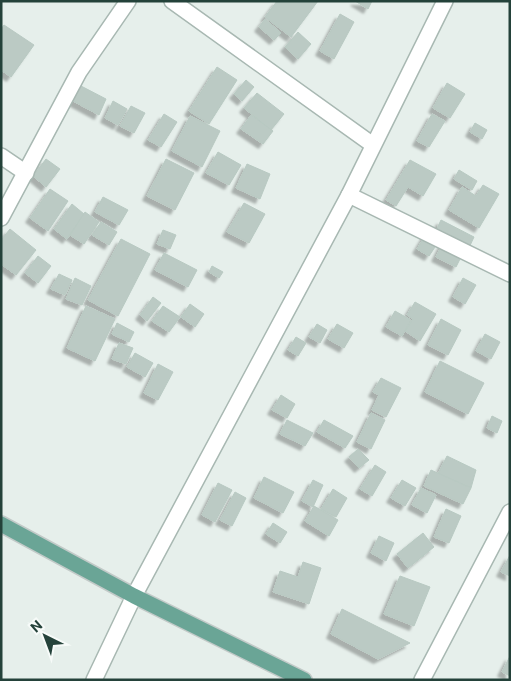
<svg xmlns="http://www.w3.org/2000/svg" width="511" height="681" font-family="Roboto,sans-serif">
<style>
.building{fill:#bbcac4;stroke:#b8c9c2;filter:url(#shadow)}
.lines{fill:none;stroke-linecap:round;stroke-linejoin:round}
.street-casing{stroke:#a8b8b2;stroke-width:18}
.primary-casing{stroke:#c2cac8;stroke-width:18}
.street{stroke:#fff;stroke-width:15}
.primary{stroke:#6aa596;stroke-width:15}
</style>
<defs>
<filter id="shadow"><feDropShadow dx="-4.5" dy="4.5" stdDeviation="1" flood-color="#0004"/></filter>
</defs>
<rect width="100%" height="100%" fill="#e6efeb"/>
<g class="building">
<polygon points="277,1 318,1 291,37 265,17"/>
<polygon points="355,1 372,1 368,9"/>
<polygon points="340,14 354,22 334,59 320,51"/>
<polygon points="265,19 281,33 274,40 259,27"/>
<polygon points="4,25 34,45 11,77 1,70 1,29"/>
<polygon points="298,32 311,44 298,59 285,47"/>
<polygon points="217,67 237,80 209,124 189,111"/>
<polygon points="246,80 254,87 242,101 234,94"/>
<polygon points="447,83 465,94 450,118 433,108"/>
<polygon points="81,86 106,99 99,115 73,101"/>
<polygon points="257,93 284,114 271,130 244,108"/>
<polygon points="113,101 127,109 118,125 105,118"/>
<polygon points="131,106 145,113 134,133 120,126"/>
<polygon points="164,114 177,122 161,147 148,140"/>
<polygon points="432,114 445,121 429,147 417,141"/>
<polygon points="251,115 273,131 263,144 241,129"/>
<polygon points="190,116 220,131 202,167 172,151"/>
<polygon points="475,123 487,130 482,139 470,132"/>
<polygon points="218,152 241,165 229,185 206,173"/>
<polygon points="46,159 60,169 46,187 33,176"/>
<polygon points="166,159 194,173 175,210 147,196"/>
<polygon points="410,160 436,174 423,196 408,187 396,206 386,200"/>
<polygon points="247,164 270,174 260,199 236,188"/>
<polygon points="459,170 477,181 472,190 454,179"/>
<polygon points="483,185 499,194 479,228 449,210 462,187 476,196"/>
<polygon points="50,189 68,201 48,231 30,218"/>
<polygon points="103,197 128,210 119,225 95,212"/>
<polygon points="244,203 265,214 249,243 227,232"/>
<polygon points="72,204 84,214 67,239 54,229"/>
<polygon points="85,212 99,222 84,244 70,235"/>
<polygon points="441,220 474,237 467,252 434,235"/>
<polygon points="101,222 117,232 109,245 92,235"/>
<polygon points="10,229 36,250 16,275 1,264 1,240"/>
<polygon points="163,230 176,235 170,249 157,244"/>
<polygon points="426,234 439,241 429,256 417,249"/>
<polygon points="121,239 150,254 118,316 88,300"/>
<polygon points="443,243 463,253 456,267 436,257"/>
<polygon points="164,253 197,270 188,287 155,270"/>
<polygon points="38,256 51,266 38,283 25,273"/>
<polygon points="212,266 223,272 219,278 209,272"/>
<polygon points="59,274 72,280 65,295 51,289"/>
<polygon points="75,278 91,286 82,305 66,299"/>
<polygon points="463,278 476,285 465,304 453,297"/>
<polygon points="153,297 161,303 147,321 140,315"/>
<polygon points="415,302 436,314 420,341 405,331 413,319 407,315"/>
<polygon points="190,304 204,314 195,327 181,317"/>
<polygon points="86,306 115,319 95,361 67,348"/>
<polygon points="163,306 180,317 169,332 152,321"/>
<polygon points="395,311 411,320 402,336 386,327"/>
<polygon points="441,319 461,330 448,355 428,345"/>
<polygon points="117,323 134,332 129,342 112,334"/>
<polygon points="317,324 327,330 320,343 309,337"/>
<polygon points="337,324 353,333 344,348 328,339"/>
<polygon points="485,334 500,342 491,359 476,351"/>
<polygon points="296,337 306,343 298,356 288,350"/>
<polygon points="119,343 133,348 126,364 112,359"/>
<polygon points="135,353 153,363 145,377 127,367"/>
<polygon points="440,361 484,383 468,414 425,392"/>
<polygon points="158,364 173,372 158,400 144,393"/>
<polygon points="381,378 401,388 386,417 372,410 379,395 373,392"/>
<polygon points="281,395 295,404 287,418 272,410"/>
<polygon points="371,413 385,420 371,449 357,442"/>
<polygon points="492,416 502,421 497,433 487,428"/>
<polygon points="287,420 313,433 305,446 280,434"/>
<polygon points="324,420 353,436 345,448 317,432"/>
<polygon points="358,449 369,460 359,468 349,457"/>
<polygon points="447,456 476,470 471,488 438,474"/>
<polygon points="375,465 386,472 372,496 360,489"/>
<polygon points="431,470 471,488 463,504 424,486"/>
<polygon points="264,477 294,492 283,513 254,498"/>
<polygon points="313,480 323,485 313,507 302,501"/>
<polygon points="402,480 416,488 405,506 391,498"/>
<polygon points="218,483 232,490 215,522 202,515"/>
<polygon points="421,488 436,495 427,513 412,505"/>
<polygon points="333,489 347,498 336,517 321,509"/>
<polygon points="235,492 246,498 232,526 220,520"/>
<polygon points="314,506 338,520 329,536 305,521"/>
<polygon points="446,509 461,516 449,543 434,537"/>
<polygon points="273,523 287,532 280,543 266,534"/>
<polygon points="423,533 434,547 408,568 397,554"/>
<polygon points="379,536 394,543 386,561 371,553"/>
<polygon points="510,555 510,576 501,572"/>
<polygon points="303,562 321,568 309,604 273,592 280,571 298,577"/>
<polygon points="400,576 430,587 414,626 384,614"/>
<polygon points="342,609 410,643 378,659 331,634"/>
<polygon points="510,656 510,676 502,672"/>
</g>
<g class="lines">
<g class="street-casing">
<g id="street">
<polyline points="172,1 373,145"/>
<polyline points="1,156 26,173"/>
<polyline points="349,195 510,274"/>
<polyline points="1,218 79,72 128,1"/>
<polyline points="94,680 134,596 349,195 445,1"/>
<polyline points="422,680 510,512"/>
</g>
</g>
<g class="primary-casing">
<polyline id="primary" points="1,524 134,596 304,680"/>
</g>
<use href="#street" class="street"/>
<use href="#primary" class="primary"/>
</g>
<rect width="511" height="681" fill="none" stroke="#24423a" stroke-width="5"/>
<g transform="translate(45 636) rotate(318)" stroke="#f7fbf9" stroke-width="4" paint-order="stroke">
<path d="M0-4L9 19L0 12L-9 19Z" fill="#24423a"/>
<text y="-8" font-size="14" font-weight="bold" text-anchor="middle" fill="#24423a">N</text>
</g>
</svg>
